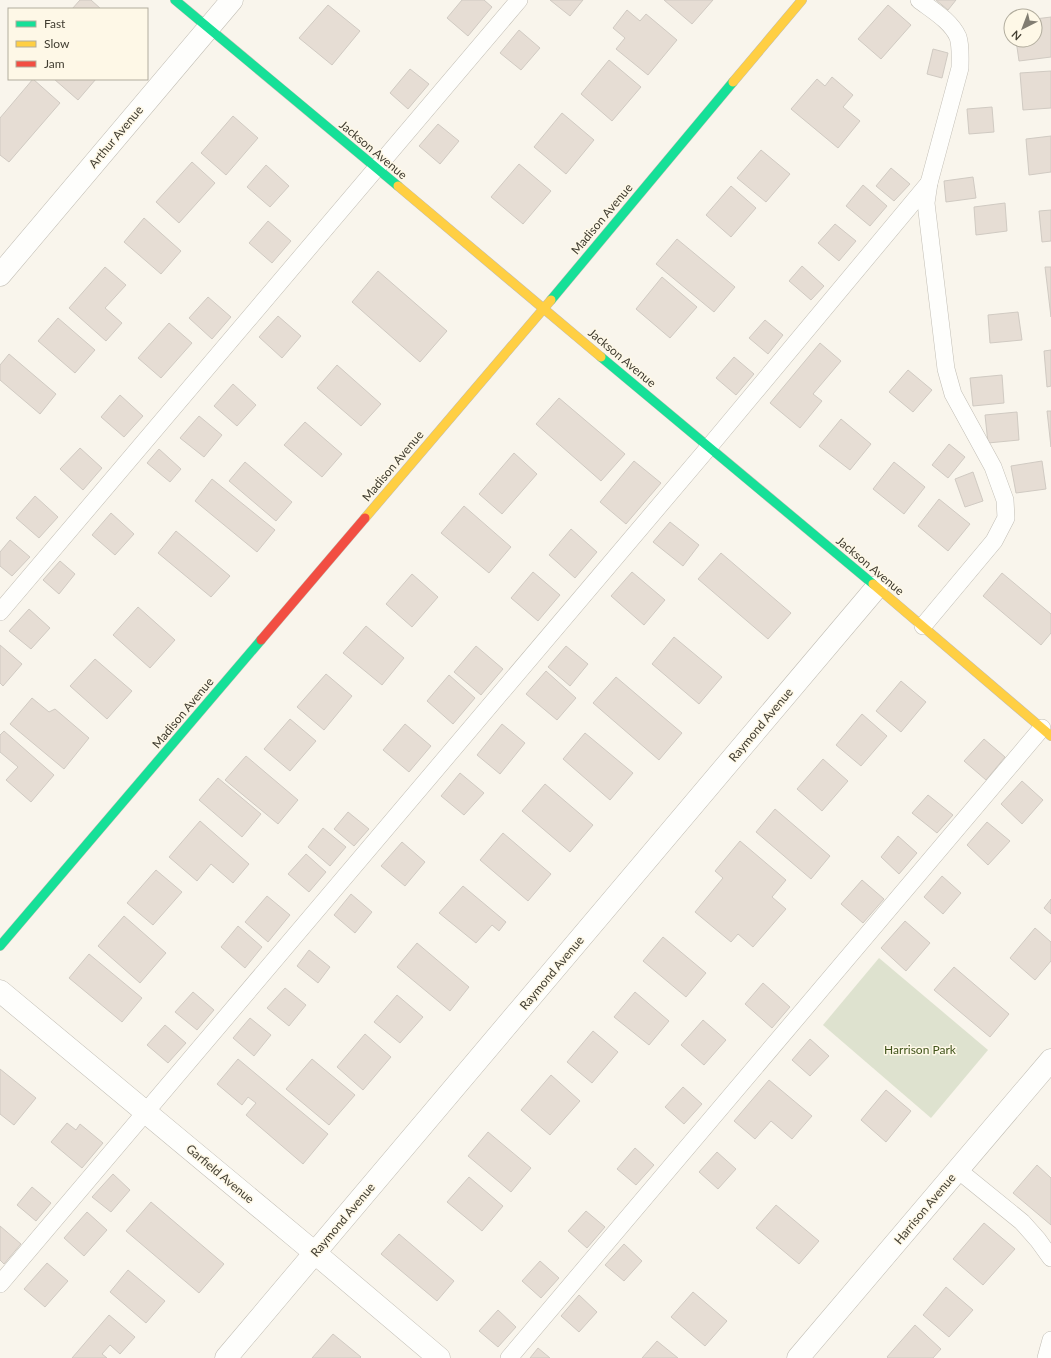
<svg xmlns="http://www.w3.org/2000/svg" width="1051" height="1358" font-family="Lato,sans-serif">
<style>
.green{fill:#dee2cf}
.building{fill:#e6ddd4;stroke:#d0cac2}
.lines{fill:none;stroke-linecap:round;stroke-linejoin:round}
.lane-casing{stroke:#c1bdb4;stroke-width:18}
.street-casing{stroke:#c1bdb4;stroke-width:23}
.fast-casing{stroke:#c1bdb4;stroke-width:10}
.slow-casing{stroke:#c1bdb4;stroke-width:10}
.jam-casing{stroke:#c1bdb4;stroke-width:10}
.lane{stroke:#fefefc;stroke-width:17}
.street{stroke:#fefefc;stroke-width:22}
.fast{stroke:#16e098;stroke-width:9}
.slow{stroke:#ffcf43;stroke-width:9}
.jam{stroke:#f24e42;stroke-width:9}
.labels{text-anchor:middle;stroke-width:3;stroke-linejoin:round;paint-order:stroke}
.street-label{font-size:12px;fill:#413d31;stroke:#fef8e7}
.park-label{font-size:12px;fill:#42551c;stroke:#fef8e7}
</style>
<rect width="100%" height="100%" fill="#f9f5ec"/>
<polygon class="green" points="879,958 988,1050 931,1118 823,1025"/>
<g class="building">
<polygon points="80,0 91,0 101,9 72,9"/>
<polygon points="462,0 484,0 492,7 468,36 447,18"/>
<polygon points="550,0 583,0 570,16"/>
<polygon points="664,0 713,0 692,24"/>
<polygon points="936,0 956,0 948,10"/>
<polygon points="328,5 360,31 332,65 299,38"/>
<polygon points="888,5 911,25 881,59 858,39"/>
<polygon points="627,10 640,21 646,14 677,40 648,75 616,49 625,38 613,28"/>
<polygon points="1051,17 1051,57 1019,61 1016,40 1035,40 1035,19"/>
<polygon points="519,30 540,48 521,70 500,53"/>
<polygon points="933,49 948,53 942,78 927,74"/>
<polygon points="609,60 641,87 612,121 581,94"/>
<polygon points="410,69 429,84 408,109 390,93"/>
<polygon points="1051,71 1051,108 1023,110 1020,73"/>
<polygon points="832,77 853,95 843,107 860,121 838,148 791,109 817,79 825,86"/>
<polygon points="33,79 60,103 9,162 0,155 0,118"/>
<polygon points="54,79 96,79 78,100"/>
<polygon points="992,107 994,132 969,134 967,109"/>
<polygon points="562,113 594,140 566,174 534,147"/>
<polygon points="233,116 258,138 226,175 201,153"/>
<polygon points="438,124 459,141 440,164 419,146"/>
<polygon points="1051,136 1051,172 1029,175 1026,139"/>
<polygon points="761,150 790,174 766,202 737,178"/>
<polygon points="192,162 215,183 179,223 156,202"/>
<polygon points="519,164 551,191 523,224 491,197"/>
<polygon points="266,165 289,186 270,207 247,187"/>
<polygon points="891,168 910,184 894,201 876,186"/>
<polygon points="973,177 976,198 946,202 944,181"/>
<polygon points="863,185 887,206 870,226 846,206"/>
<polygon points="731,186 756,208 731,237 706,215"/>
<polygon points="1005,203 1007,231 976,235 974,207"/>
<polygon points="1051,210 1051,241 1042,242 1039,211"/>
<polygon points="144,218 181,251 161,274 124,242"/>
<polygon points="268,221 291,241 272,263 249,243"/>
<polygon points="835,224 856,241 839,261 818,243"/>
<polygon points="677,239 735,287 714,312 656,264"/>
<polygon points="802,266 824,286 811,300 789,281"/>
<polygon points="105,267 126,285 105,308 122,323 106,341 69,308"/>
<polygon points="1045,267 1051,267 1051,317"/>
<polygon points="378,271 447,331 420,362 352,302"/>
<polygon points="662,277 697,307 670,338 636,309"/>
<polygon points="208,297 231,317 212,339 189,318"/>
<polygon points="1018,312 1022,340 990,343 988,315"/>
<polygon points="278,316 301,336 282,358 259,337"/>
<polygon points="58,318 95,350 75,373 38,341"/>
<polygon points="765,320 783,335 768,354 749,338"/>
<polygon points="169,323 192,343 161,378 138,358"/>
<polygon points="820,343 841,361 813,394 822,401 800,428 770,403"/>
<polygon points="1051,350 1051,386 1047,387 1044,351"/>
<polygon points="9,354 56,394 40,414 0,380 0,365"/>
<polygon points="734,357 754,374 736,395 716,378"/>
<polygon points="337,365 381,404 361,426 317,388"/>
<polygon points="908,370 932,390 913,412 889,392"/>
<polygon points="1002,375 1004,403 973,406 970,378"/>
<polygon points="233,384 256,405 237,426 214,406"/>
<polygon points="120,395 143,416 124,437 101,417"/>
<polygon points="559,398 625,454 601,481 536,424"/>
<polygon points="1047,411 1051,411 1051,447"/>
<polygon points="1017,412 1019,440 988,443 985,415"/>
<polygon points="199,416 222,435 204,457 180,438"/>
<polygon points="841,419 871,444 850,470 819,446"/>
<polygon points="305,422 342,454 322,477 284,445"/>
<polygon points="949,444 965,457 948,478 932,465"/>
<polygon points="80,448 102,468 83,490 60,469"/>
<polygon points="159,449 181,469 170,482 147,463"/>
<polygon points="514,453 537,474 502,514 479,494"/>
<polygon points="634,461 661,483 626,524 600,502"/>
<polygon points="1042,461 1046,489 1016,493 1011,466"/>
<polygon points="245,462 292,502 276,521 229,481"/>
<polygon points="894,462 925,487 904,514 873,489"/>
<polygon points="973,472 983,501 965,507 955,479"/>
<polygon points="212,479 275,530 257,552 195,501"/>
<polygon points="35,496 58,517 39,538 16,518"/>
<polygon points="939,499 970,524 948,551 918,526"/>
<polygon points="464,506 511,547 489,573 441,533"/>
<polygon points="111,513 134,534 115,555 92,535"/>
<polygon points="670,522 699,545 683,566 653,542"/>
<polygon points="571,529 597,552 575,578 549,555"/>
<polygon points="176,531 230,576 211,597 158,553"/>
<polygon points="10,540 30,557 12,576 0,566 0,552"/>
<polygon points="721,553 791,613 768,639 698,579"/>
<polygon points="60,561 75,574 59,594 43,580"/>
<polygon points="533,572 560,595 538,621 511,598"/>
<polygon points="632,572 665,600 644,625 611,596"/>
<polygon points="1002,573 1051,614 1051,633 1041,645 983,596"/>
<polygon points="412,574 438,597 412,627 386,604"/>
<polygon points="138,607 175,640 150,668 113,635"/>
<polygon points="29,609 50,628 31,649 9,631"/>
<polygon points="366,626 404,658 382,685 343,653"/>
<polygon points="674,637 722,677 699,704 652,664"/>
<polygon points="0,645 22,664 3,686 0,683"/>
<polygon points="476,646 503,669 481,695 454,672"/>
<polygon points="566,646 588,664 570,686 548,667"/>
<polygon points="95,659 132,691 107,719 70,686"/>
<polygon points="546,671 576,698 557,720 526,694"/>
<polygon points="326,674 352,696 324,730 297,707"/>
<polygon points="449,675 475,698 453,724 427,701"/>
<polygon points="616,677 682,733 659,760 593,703"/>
<polygon points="901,681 926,702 901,732 876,711"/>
<polygon points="32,698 49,712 55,709 89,738 64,769 10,724"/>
<polygon points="862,714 887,736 861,766 836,745"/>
<polygon points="290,719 316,741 290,771 264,749"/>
<polygon points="405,724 431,746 409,772 383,750"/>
<polygon points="502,724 525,743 500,774 477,755"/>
<polygon points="4,731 54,775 31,802 6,780 18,767 0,752 0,735"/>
<polygon points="585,733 633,773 610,800 563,759"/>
<polygon points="984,739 1005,757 986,780 964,761"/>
<polygon points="246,756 298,800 278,824 225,780"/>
<polygon points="823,759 848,781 822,811 797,789"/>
<polygon points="460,773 484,793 464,815 441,796"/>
<polygon points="218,778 261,814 242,837 199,800"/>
<polygon points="1022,781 1043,800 1022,824 1001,804"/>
<polygon points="545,784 593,825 570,852 522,811"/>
<polygon points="928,795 953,815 937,833 912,813"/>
<polygon points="775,809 830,856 811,879 756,832"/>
<polygon points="348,812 369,829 354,846 334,829"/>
<polygon points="200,821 249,864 233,883 211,864 197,881 169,857"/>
<polygon points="987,822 1010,841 988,865 967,845"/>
<polygon points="323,828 346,847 330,866 308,847"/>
<polygon points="503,833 551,874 528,901 480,860"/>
<polygon points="898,836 917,853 899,874 881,857"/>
<polygon points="740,841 786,880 772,897 786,909 753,947 738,934 731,942 695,912 723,878 715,871"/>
<polygon points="402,842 425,862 405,886 381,866"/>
<polygon points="306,854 326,872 309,892 288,874"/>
<polygon points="156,870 182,892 153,925 127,903"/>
<polygon points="942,876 961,893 943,914 924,897"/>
<polygon points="862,880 884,899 863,923 841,904"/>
<polygon points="463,886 506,922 499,931 492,925 476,943 439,913"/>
<polygon points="351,894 372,912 355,933 334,915"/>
<polygon points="267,896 290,915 268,942 245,922"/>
<polygon points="1051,899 1051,914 1044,908"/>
<polygon points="124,916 166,953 140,983 98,946"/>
<polygon points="905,921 930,943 906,971 881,948"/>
<polygon points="238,926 262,947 245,968 221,947"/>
<polygon points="1035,928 1051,942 1051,961 1035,980 1010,958"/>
<polygon points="663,937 706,973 686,997 643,961"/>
<polygon points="417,943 469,987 450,1011 397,967"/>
<polygon points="309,950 330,967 318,983 297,966"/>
<polygon points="89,954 142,998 122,1022 69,978"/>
<polygon points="954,967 1009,1014 990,1037 934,990"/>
<polygon points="763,983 790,1007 772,1028 745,1004"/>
<polygon points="285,988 306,1005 289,1026 267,1008"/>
<polygon points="193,992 214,1010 197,1030 175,1012"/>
<polygon points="635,992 669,1021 649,1045 614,1017"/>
<polygon points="397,995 423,1017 400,1043 374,1022"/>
<polygon points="250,1018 271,1035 254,1056 233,1038"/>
<polygon points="703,1020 726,1040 704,1065 681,1045"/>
<polygon points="165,1025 186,1043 168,1063 147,1045"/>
<polygon points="593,1031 618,1052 592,1083 567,1062"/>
<polygon points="365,1034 391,1057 363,1090 337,1067"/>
<polygon points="810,1039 829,1056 810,1076 792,1060"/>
<polygon points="238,1059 328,1134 303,1164 246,1115 256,1103 248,1097 242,1105 217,1084"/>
<polygon points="312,1059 355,1095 329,1125 286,1089"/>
<polygon points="0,1069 36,1098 14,1125 0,1114"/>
<polygon points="551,1075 580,1101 550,1135 521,1110"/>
<polygon points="769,1080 812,1116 792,1139 771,1121 755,1139 734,1121"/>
<polygon points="683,1087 702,1104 684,1124 665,1107"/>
<polygon points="886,1090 911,1111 886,1142 861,1120"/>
<polygon points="67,1123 76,1130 80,1124 103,1143 82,1168 51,1142"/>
<polygon points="488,1132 531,1168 511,1192 468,1156"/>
<polygon points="635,1148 654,1165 636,1185 617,1169"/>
<polygon points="717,1152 736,1169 718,1189 699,1172"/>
<polygon points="1037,1165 1051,1178 1051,1225 1013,1193"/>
<polygon points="113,1174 130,1190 111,1212 92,1197"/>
<polygon points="469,1177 503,1206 482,1231 447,1202"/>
<polygon points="32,1187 51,1203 36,1221 17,1205"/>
<polygon points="151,1202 224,1264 199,1293 126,1231"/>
<polygon points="776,1205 819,1241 799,1264 756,1228"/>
<polygon points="586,1211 605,1227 587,1248 568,1231"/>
<polygon points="87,1212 107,1230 84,1256 64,1238"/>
<polygon points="984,1223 1015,1249 983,1285 953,1259"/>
<polygon points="0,1226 21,1244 4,1264 0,1260"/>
<polygon points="399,1234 454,1281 437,1301 381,1254"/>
<polygon points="624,1244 642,1261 624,1281 605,1265"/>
<polygon points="540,1261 559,1278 541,1298 522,1281"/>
<polygon points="47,1263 68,1281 45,1307 24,1289"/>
<polygon points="128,1270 165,1301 146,1323 110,1292"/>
<polygon points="946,1287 973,1310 949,1337 923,1315"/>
<polygon points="693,1292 727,1321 705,1346 671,1317"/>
<polygon points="579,1295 597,1312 579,1332 561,1316"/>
<polygon points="498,1310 516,1327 498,1347 479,1331"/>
<polygon points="109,1315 135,1337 120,1354 110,1345 102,1354 107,1358 72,1358"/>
<polygon points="915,1325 941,1349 933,1358 888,1358 887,1357"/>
<polygon points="333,1334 361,1357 360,1358 312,1358"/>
<polygon points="657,1341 678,1358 642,1358"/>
<polygon points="538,1348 550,1358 530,1358"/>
</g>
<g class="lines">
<g class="lane-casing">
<g id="lane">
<path d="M919,0c13,10 32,21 39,37 3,9 2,22 2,31l-31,115 -3,20 20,166 7,25 40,73 12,33 1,18 -12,23 -71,85"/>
<polyline points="0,612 519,0"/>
<polyline points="958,1170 1022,1222 1038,1240 1051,1258"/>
<polyline points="0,1284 709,447 929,183"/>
<polyline points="509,1358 1042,728"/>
<polyline points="1046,1358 1051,1340"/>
</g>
</g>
<g class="street-casing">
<g id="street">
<polyline points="0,275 232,0"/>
<polyline points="0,991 315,1253 439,1358"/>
<polyline points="226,1358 877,587"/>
<polyline points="798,1358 1051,1060"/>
</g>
</g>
<g class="fast-casing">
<g id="fast">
<polyline points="175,0 398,186"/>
<polyline points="551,300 733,82"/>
<polyline points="601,357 873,584"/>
<polyline points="0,946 261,640"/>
</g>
</g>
<g class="slow-casing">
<g id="slow">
<polyline points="733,82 802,0"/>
<polyline points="398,186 601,357"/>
<polyline points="365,518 551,300"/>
<polyline points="873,584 1051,736"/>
</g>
</g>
<g class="jam-casing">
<polyline id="jam" points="261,640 365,518"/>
</g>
<use href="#lane" class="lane"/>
<use href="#street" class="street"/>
<use href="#fast" class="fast"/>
<use href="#slow" class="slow"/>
<use href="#jam" class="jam"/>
</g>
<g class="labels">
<g class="street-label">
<text transform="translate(116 137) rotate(-50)" y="4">Arthur Avenue</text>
<text transform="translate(373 150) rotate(40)" y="4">Jackson Avenue</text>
<text transform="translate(602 219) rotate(-50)" y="4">Madison Avenue</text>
<text transform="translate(622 358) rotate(40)" y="4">Jackson Avenue</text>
<text transform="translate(393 466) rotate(-50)" y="4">Madison Avenue</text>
<text transform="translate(870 566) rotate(40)" y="4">Jackson Avenue</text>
<text transform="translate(183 713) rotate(-50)" y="4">Madison Avenue</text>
<text transform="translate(761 725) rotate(-50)" y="4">Raymond Avenue</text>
<text transform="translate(552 973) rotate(-50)" y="4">Raymond Avenue</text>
<text transform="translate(220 1174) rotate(40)" y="4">Garfield Avenue</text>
<text transform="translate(925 1209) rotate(-50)" y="4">Harrison Avenue</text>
<text transform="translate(343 1220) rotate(-50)" y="4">Raymond Avenue</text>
</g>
<g class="park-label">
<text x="920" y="1054">Harrison Park</text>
</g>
</g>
<rect x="8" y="8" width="140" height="72" fill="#fef8e7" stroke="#b2ad9e"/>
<rect x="16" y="21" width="20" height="6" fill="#16e098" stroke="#b2ad9e"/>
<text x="44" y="28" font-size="12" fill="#413d31">Fast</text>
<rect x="16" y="41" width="20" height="6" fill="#ffcf43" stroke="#b2ad9e"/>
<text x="44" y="48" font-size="12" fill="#413d31">Slow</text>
<rect x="16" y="61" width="20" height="6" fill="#f24e42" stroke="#b2ad9e"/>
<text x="44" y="68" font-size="12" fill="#413d31">Jam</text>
<g transform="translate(1023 28) rotate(222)"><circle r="19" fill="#fef8e7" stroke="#b2ad9e"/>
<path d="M0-3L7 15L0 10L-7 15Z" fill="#817d72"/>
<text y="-6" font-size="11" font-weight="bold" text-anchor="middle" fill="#413d31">N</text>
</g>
</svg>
